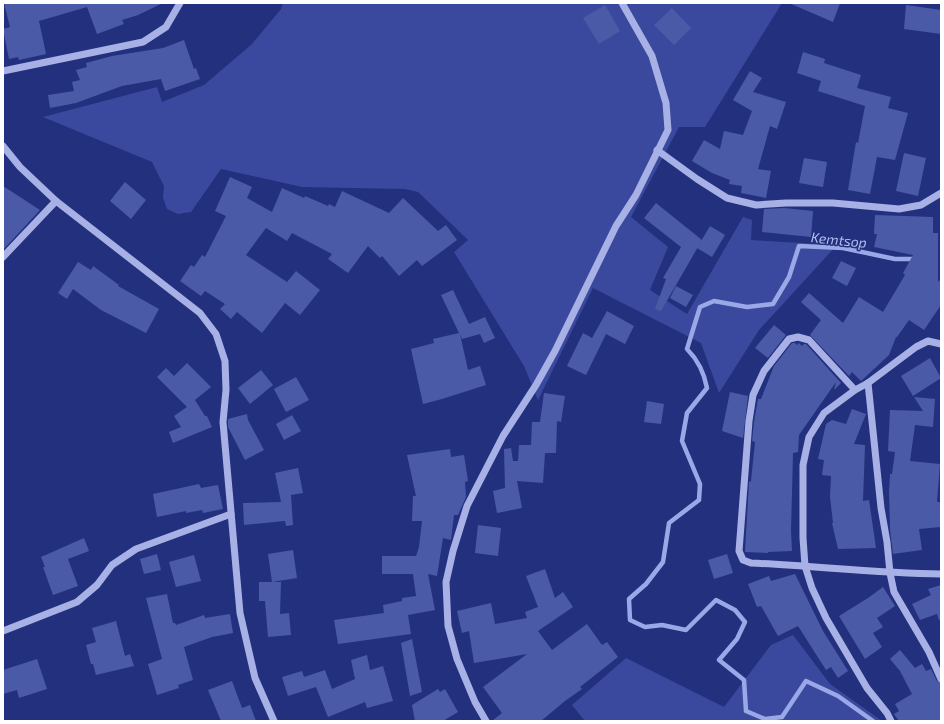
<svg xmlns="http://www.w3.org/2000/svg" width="944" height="724" font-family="'Exo 2',sans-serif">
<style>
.green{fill:#3a499d}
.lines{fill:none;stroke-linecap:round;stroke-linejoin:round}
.stream{stroke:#9ba8e7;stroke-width:4.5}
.building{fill:#4b5aa7}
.minor{stroke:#a7b1e6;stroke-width:7}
.labels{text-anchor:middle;stroke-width:3;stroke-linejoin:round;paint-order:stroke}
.water-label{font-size:14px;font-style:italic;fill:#b3bcee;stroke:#23307e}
</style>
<rect width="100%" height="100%" fill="#23307e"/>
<g class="green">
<polygon points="283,3 782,3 705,127 679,127 631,217 668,247 650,290 687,314 743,217 752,220 751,240 837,245 759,330 719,393 701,343 593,288 538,400 524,366 454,252 468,240 418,192 405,189 302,187 221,169 191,212 178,214 167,209 163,198 164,186 152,162 43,117 157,87 162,102 204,85 252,44 281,9"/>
<polygon points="793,635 830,684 882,721 585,721 572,705 626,658 724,707 771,645"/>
</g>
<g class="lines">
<path class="stream" d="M873,721l-35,-25 -32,-15 -24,36 -17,2 -19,-8 -2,-31 -25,-20 18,-21 8,-17 -10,-12 -19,-10 -30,30 -24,-5 -17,2 -15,-7 -1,-21 17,-15 17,-22 6,-39 30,-23 1,-16 -18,-43 5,-28 20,-25c-3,-16 -9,-28 -20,-39l13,-42 14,-6 33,6 26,-3 16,-27 10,-31 44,2 52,11h21"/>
</g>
<g class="building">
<polygon points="4,3 163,3 138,15 122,20 124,24 97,34 87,7 39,21 46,54 19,60 18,57 9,59 3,29 10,27"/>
<polygon points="789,3 840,3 833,22"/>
<polygon points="605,5 620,31 599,44 583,18"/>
<polygon points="906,5 941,10 941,34 904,29"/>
<polygon points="672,8 691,28 674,45 654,25"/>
<polygon points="184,40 194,69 196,68 200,79 165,91 161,79 122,86 76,103 50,108 48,95 74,91 72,82 80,80 76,70 87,67 86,63 112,56 163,48"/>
<polygon points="803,52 825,59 824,63 861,75 857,88 891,97 888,108 908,113 895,160 877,157 870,194 848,190 856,142 858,143 865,106 818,91 821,81 797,73"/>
<polygon points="750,71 762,78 753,92 786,102 777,129 770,126 758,169 771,171 766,198 741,193 742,186 729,184 730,180 712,173 692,161 704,140 720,149 724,131 743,135 752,111 733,100"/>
<polygon points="904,153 926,158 918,196 896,191"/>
<polygon points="804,158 827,162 823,187 799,183"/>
<polygon points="230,177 252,187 247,198 272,212 282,188 304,198 305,196 328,206 329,204 335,207 342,191 389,213 403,198 438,231 446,225 457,240 422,266 417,260 399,276 382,256 380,258 368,246 348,273 328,259 332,254 292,233 287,241 266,228 246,255 287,282 296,271 320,290 300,315 285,303 262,333 237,312 231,319 220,309 225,304 205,291 201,296 180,281 191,265 194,267 202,255 205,257 226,216 215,211"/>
<polygon points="125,182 146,200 131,219 110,201"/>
<polygon points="3,186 40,210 3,250"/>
<polygon points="656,203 702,240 661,311 655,309 666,279 663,278 681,247 644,218"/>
<polygon points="784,208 813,211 811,237 762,232 764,209"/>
<polygon points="875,215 933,217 933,233 938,233 938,282 941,279 941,305 924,330 909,320 897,337 896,337 889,355 861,381 852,372 849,376 810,335 821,320 801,302 809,293 843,323 859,297 883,312 905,275 903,273 913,255 874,247 877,234 874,234"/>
<polygon points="710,226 725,235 712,257 697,248"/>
<polygon points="841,261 856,268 847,286 832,278"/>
<polygon points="78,262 91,270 93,266 119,285 118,286 159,309 146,333 101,310 73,289 67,299 58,293"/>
<polygon points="676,286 693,295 686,307 670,298"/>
<polygon points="453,290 469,324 485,317 495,338 484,343 480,334 462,339 460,334 468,370 480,366 486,385 442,399 423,404 411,349 434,343 433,339 459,333 441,295"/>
<polygon points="607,311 634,326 625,344 606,334 586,375 567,366 583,333 592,338"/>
<polygon points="774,325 786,335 768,358 755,348"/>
<polygon points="792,343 795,343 797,345 799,343 802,346 804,344 806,344 841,383 834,390 836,382 799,435 798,452 793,453 791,531 792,551 768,552 768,553 745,552 749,482 751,481 755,442 752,441 754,422 758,399 761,399 774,366"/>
<polygon points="930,358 941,378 913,396 901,376"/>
<polygon points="187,363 211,387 195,400 205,416 207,416 212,427 173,443 169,432 181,427 174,416 187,407 157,377 166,368 174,376"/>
<polygon points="261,370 273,385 250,404 238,388"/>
<polygon points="296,377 309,400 286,412 274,389"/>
<polygon points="730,392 748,396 743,438 722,431"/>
<polygon points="544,393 565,396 561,422 557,421 556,453 545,453 543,483 517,481 522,508 497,513 493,491 505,488 504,449 511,448 513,461 518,461 519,445 531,445 532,422 540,422"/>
<polygon points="914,397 935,399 933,427 915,425 910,461 940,464 937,502 941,502 941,527 919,529 922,550 893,554 890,529 889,492 890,474 892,474 895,452 888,451 890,410 923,411"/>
<polygon points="647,401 664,404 661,424 644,422"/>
<polygon points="852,409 866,414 854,444 865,445 863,501 869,500 876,548 838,549 832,523 833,523 830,497 831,476 822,475 824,460 818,459 826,424 832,420 846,424"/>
<polygon points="247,414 248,420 264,450 245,460 228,427 228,419"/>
<polygon points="292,415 301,431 284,440 276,424"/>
<polygon points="450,449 451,457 464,455 468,481 465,482 466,497 458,515 454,515 451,540 443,538 437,576 428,574 435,610 408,615 411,634 338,644 334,620 384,613 383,605 402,601 402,598 416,596 413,574 382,574 382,556 416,556 419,547 422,521 412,521 413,496 416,496 407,455"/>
<polygon points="298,468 303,493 291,495 293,525 286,526 285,521 244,525 243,503 281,502 275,473"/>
<polygon points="199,484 201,488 218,485 223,509 203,513 202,510 186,513 186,511 157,517 153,494"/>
<polygon points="478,525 501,528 498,556 475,553"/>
<polygon points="84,538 89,551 68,559 78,586 53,595 43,567 45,567 41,557"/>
<polygon points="293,550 297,578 272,582 268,554"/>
<polygon points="157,554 161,570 144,574 140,559"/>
<polygon points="727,554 733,573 714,579 708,560"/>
<polygon points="194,555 201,581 176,587 169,562"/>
<polygon points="545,569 555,598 563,592 573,607 538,631 552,650 587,624 602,645 607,642 618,657 580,687 582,689 565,701 541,721 492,721 502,713 483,687 527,654 474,663 469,631 462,633 457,611 491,603 495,624 527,618 525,612 538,607 526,576"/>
<polygon points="795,574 823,631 848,671 838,678 831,667 826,670 798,626 778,636 761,606 757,607 748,584 769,576 771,581"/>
<polygon points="259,582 281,582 280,614 289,613 291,635 268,637 265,601 259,601"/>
<polygon points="941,585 941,620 939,620 937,614 920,620 912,604 931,595 928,589"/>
<polygon points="883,587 895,606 877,618 883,627 873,633 882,647 865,659 839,616 868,598"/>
<polygon points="167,594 173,623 175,623 176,625 204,615 205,618 230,614 233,633 212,637 184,647 193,680 178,685 179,688 157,695 148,664 162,659 146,598"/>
<polygon points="116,621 125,656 130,654 134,666 96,675 93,664 91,664 86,645 96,642 92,628"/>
<polygon points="412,639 422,692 410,696 401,643"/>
<polygon points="900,650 915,668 922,664 926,671 931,669 937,681 941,684 941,721 899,721 894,714 899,711 895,704 912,694 900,671 890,659"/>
<polygon points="367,655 370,670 383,666 393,701 367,708 365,702 328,717 316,687 288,696 282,677 302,671 304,677 325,670 332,689 355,679 351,660"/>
<polygon points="37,659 47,689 19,698 17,690 3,694 3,670"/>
<polygon points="232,681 242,708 250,705 256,721 221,721 208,690"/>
<polygon points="438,689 440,692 445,689 458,712 443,721 415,721 412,705"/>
</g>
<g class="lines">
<g class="minor">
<polyline points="3,71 143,42 166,27 180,3"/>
<polyline points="3,146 20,167 56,201 200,313 216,334 225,361 226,390 223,422 240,613 255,678 274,721"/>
<polyline points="657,150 697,179 727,198 756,205 786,203 833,203 899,209 921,205 941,193"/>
<polyline points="3,257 56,201"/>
<polyline points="868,383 881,508 887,542 890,573 894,592 929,652 941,679"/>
<path d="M855,390l-46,-50 -11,-3 -9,2 -25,32 -11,24 -4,26 -10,130 4,9 8,3c64,3 127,10 190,11"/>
<polyline points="3,631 77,602 97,585 112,565 136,549 231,514"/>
<polyline points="486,721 475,702 457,659 448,626 446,582 453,551 467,506 503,436 536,385 555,351 616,226 636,195 668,130 666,103 652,56 622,3"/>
<polyline points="891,721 887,713 867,688 826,618 812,588 805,566 803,538 803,465 809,437 824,413 855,390 868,383 916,347 928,341 941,344"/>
</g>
</g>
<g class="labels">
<g class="water-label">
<text transform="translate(839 240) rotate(6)" y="5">Kemtsop</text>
</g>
</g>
<rect width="944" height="724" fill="none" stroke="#ffffff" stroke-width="8"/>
</svg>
